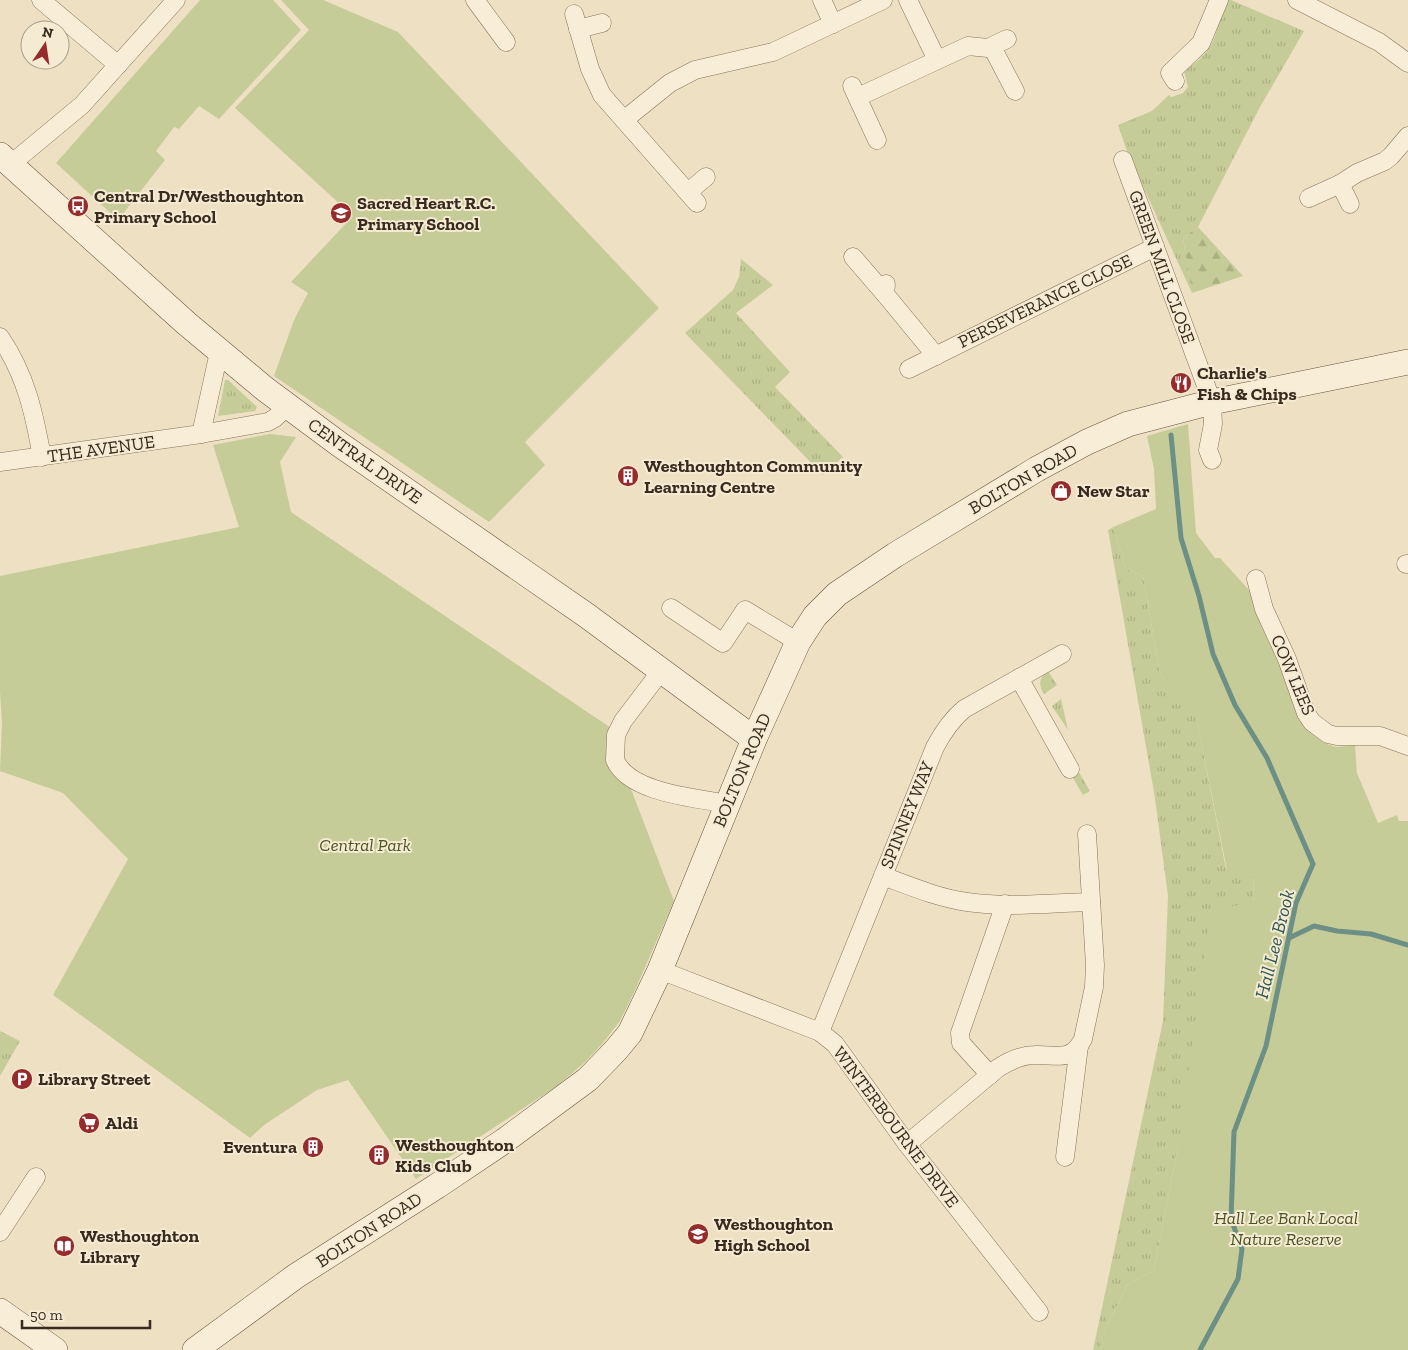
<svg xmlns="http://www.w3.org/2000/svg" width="1408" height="1350" font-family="'Zilla Slab',serif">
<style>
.grass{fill:url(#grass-tufts)}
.forest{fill:url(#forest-firs)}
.park{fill:#c6cc97}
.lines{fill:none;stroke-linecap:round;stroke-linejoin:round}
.stream{stroke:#6c8f86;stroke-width:5}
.street-casing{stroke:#88725a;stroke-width:19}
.secondary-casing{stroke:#6a533d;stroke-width:26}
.street{stroke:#f8eed7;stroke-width:18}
.secondary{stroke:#f8eed7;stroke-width:25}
.labels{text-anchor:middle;stroke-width:4;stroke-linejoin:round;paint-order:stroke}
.poi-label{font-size:18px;font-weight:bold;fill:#382a1e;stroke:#f5ebd3;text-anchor:start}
.street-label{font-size:18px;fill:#382a1e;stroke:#f5ebd3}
.park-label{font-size:18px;font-style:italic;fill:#495425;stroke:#f5ebd3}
.water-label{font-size:19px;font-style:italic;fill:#2e5754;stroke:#f5ebd3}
</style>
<defs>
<pattern id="grass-tufts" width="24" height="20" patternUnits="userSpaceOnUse" patternTransform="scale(1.25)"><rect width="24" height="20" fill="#c6cc97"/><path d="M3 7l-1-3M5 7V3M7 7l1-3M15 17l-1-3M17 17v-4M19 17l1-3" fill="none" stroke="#abaf82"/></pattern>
<pattern id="forest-firs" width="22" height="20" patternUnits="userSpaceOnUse" patternTransform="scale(1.25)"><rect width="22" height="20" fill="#c6cc97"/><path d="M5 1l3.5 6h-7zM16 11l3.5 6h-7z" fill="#abaf82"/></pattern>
</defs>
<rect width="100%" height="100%" fill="#eee0c3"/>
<g class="grass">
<path d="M1224,0h7l73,31 -44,76 -62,120 -15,11 9,55 -64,-139 -10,-29 34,-14 17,-16 2,2 12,-4 5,-6 -4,-16c33,-22 31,-34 40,-71z"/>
<polygon points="741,259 773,285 736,313 790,372 775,387 843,457 823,475 685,333 733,290 739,277"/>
<polygon points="225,380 228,380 257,407 255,411 218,416"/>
<polygon points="1113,527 1126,569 1143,576 1160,674 1196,716 1226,869 1253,875 1254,904 1178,1146 1154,1270 1127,1285 1101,1339 1102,1350 1093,1350 1163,1021 1168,896 1155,798 1108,530"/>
<path d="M1048,671l9,14 -13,9c-6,-9 -5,-17 4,-23z"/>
<polygon points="1061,699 1068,730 1052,706"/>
<polygon points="1077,769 1090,791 1083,795 1070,773"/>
<polygon points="0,1031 20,1041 0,1076"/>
</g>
<polygon class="forest" points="1198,227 1243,276 1192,293 1183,238"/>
<g class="park">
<polygon points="200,0 273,0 301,30 219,119 199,106 179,129 174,127 156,151 165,160 118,220 56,163"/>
<polygon points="281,0 323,0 398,32 659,308 525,442 545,465 489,522 274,376 294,320 308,293 291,282 353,216 235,108 309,30"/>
<polygon points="1188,424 1196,533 1215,558 1220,558 1249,590 1303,724 1327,744 1336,747 1355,745 1357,773 1378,823 1397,815 1399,821 1408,821 1408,1350 1102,1350 1101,1339 1127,1285 1154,1270 1178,1146 1211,909 1254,903 1253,875 1227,870 1196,717 1160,674 1143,576 1126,569 1113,527 1156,509 1154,469 1147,436"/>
<polygon points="270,434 296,437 280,462 291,512 611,728 629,784 674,901 636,988 620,1021 602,1044 585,1062 557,1086 416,1179 348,1080 317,1090 264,1125 250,1138 53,995 128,859 63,793 0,771 2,722 0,692 0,576 239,527 213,445"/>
</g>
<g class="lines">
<g class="stream">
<polyline points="1171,435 1181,538 1199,596 1213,654 1235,705 1267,758 1313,864 1296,903 1266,1046 1234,1132 1231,1219 1242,1249 1238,1279 1200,1350"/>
<polyline points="1289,938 1314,926 1337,931 1371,934 1408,945"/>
</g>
<g class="street-casing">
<g id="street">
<polyline points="41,0 118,65"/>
<polyline points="475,0 506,42"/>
<polyline points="822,0 833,24"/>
<polyline points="908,0 937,60"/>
<polyline points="1297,0 1379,42 1408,63"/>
<polyline points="574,14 590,69 602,95 697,203"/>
<polyline points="578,29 602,23"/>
<polyline points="992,47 1015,91"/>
<polyline points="1175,81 1170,73 1201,43 1219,0"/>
<polyline points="852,86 877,140"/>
<polyline points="858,97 968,46 988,48 1007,39"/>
<polyline points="624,120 670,83 695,70 773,52 883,0"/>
<polyline points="1123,160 1212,402 1213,424 1208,450 1212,460"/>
<polyline points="11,164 82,105 176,0"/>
<polyline points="1340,184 1350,204"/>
<polyline points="688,192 706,177"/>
<polyline points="1309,198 1340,184 1357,173 1385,161 1391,156 1408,136"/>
<polyline points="853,257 885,294"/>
<polyline points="886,284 885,294 936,356"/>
<path d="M0,337c26,38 34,76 42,120"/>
<polyline points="909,369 1155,247"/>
<polyline points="201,434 219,352"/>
<polyline points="0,462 201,434 268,422 275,418 288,406"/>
<polyline points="1406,564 1408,564"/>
<polyline points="1256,579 1264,609 1287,659 1306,713 1312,722 1328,734 1337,736 1380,736 1408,746"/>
<polyline points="671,608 723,643 745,610 798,642"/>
<path d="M661,671l-38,50 -7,14 -1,25c14,33 81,38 113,44"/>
<polyline points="1019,678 1070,769"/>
<path d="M883,876c27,10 55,22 84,26 41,6 84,1 124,0"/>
<polyline points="660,970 820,1032 835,1044 907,1144 1039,1312"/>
<path d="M820,1032l115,-285c8,-15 16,-27 29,-38l98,-55"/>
<polyline points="990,1075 961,1043 960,1033 1005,904"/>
<path d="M907,1144l91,-76c11,-7 23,-13 37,-13 21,-1 36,8 48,-16l11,-52 1,-22 -8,-131"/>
<polyline points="1065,1157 1079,1046"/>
<polyline points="0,1232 36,1177"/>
</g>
</g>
<g class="secondary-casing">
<g id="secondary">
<polyline points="0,155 186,323 265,389 339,444 586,615 746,733 755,737"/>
<polyline points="0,1311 55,1350"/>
<polyline points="195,1350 296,1276 437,1186 504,1141 588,1079 616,1050 630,1033 660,970 755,737 798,642 815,616 837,594 895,555 1037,469 1087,442 1128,424 1212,402 1408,362"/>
</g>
</g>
<use href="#street" class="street"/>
<use href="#secondary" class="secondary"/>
</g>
<defs>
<g id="bus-disc" transform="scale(1.125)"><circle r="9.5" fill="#962b2d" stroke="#f5ebd3"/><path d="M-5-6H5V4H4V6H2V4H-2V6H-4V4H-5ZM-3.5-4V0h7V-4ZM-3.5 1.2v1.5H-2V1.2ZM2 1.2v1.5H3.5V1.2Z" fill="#fff"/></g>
<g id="school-disc" transform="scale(1.125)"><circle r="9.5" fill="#962b2d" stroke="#f5ebd3"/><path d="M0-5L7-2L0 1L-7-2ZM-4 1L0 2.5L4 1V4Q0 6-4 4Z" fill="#fff"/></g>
<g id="restaurant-disc" transform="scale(1.125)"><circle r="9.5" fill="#962b2d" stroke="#f5ebd3"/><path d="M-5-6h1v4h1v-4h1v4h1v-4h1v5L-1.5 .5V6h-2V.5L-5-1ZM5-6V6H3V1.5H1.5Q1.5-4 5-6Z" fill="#fff"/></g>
<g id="building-disc" transform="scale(1.125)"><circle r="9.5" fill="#962b2d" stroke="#f5ebd3"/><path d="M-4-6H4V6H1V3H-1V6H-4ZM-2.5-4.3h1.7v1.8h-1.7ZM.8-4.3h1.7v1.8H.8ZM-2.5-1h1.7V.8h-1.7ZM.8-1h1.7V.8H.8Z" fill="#fff"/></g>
<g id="shop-disc" transform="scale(1.125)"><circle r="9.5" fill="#962b2d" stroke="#f5ebd3"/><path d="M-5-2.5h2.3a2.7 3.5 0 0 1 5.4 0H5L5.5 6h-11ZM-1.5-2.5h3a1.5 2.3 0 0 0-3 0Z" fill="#fff"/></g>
<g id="parking-disc" transform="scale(1.125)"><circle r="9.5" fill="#962b2d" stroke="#f5ebd3"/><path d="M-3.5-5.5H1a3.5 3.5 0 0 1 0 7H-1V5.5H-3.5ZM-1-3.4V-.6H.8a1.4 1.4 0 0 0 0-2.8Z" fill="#fff"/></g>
<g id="supermarket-disc" transform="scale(1.125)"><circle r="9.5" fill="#962b2d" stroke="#f5ebd3"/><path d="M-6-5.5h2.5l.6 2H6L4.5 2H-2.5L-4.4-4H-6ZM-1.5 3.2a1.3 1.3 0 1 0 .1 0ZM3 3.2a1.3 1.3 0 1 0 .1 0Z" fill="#fff"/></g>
<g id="library-disc" transform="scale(1.125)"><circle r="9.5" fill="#962b2d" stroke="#f5ebd3"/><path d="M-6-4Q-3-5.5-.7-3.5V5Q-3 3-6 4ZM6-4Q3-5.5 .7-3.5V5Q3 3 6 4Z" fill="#fff"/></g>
</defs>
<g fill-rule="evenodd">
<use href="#bus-disc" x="78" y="206"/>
<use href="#school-disc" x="341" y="213"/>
<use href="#restaurant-disc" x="1181" y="383"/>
<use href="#building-disc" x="628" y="476"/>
<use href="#shop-disc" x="1061" y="491"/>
<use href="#parking-disc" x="22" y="1079"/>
<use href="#supermarket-disc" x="89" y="1123"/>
<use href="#building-disc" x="313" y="1147"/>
<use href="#building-disc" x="379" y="1155"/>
<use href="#school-disc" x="698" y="1234"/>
<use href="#library-disc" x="64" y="1246"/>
</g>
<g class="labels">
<g class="poi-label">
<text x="94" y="202">Central Dr/Westhoughton<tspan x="94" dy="21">Primary School</tspan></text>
<text x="357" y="209">Sacred Heart R.C.<tspan x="357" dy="21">Primary School</tspan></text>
<text x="1197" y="379">Charlie's<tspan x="1197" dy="21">Fish &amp; Chips</tspan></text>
<text x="644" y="472">Westhoughton Community<tspan x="644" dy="21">Learning Centre</tspan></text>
<text x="1077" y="497">New Star</text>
<text x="38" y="1085">Library Street</text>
<text x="105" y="1129">Aldi</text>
<text x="395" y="1151">Westhoughton<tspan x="395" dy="21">Kids Club</tspan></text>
<text x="297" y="1153" text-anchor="end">Eventura</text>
<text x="714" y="1230">Westhoughton<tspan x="714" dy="21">High School</tspan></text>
<text x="80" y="1242">Westhoughton<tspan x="80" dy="21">Library</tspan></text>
</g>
<g class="street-label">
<text transform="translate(1162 267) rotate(70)" y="6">GREEN MILL CLOSE</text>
<text transform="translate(1045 301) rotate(-26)" y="6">PERSEVERANCE CLOSE</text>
<text transform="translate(101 449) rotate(-8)" y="6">THE AVENUE</text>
<text transform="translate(365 461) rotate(35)" y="6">CENTRAL DRIVE</text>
<text transform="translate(1023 479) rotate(-30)" y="6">BOLTON ROAD</text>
<text transform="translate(1293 675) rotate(67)" y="6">COW LEES</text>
<text transform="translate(742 770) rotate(-67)" y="6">BOLTON ROAD</text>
<text transform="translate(907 815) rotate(-68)" y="6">SPINNEY WAY</text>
<text transform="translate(896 1127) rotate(53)" y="6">WINTERBOURNE DRIVE</text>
<text transform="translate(369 1230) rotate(-33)" y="6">BOLTON ROAD</text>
</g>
<g class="park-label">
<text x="365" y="851">Central Park</text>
<text x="1286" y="1224">Hall Lee Bank Local<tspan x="1286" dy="21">Nature Reserve</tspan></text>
</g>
<g class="water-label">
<text transform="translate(1274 944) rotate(-76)" y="7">Hall Lee Brook</text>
</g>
</g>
<g transform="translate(45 45) rotate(13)"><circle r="24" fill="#f5ebd3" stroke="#a99e8b"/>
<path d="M0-4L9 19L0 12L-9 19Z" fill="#962b2d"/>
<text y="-8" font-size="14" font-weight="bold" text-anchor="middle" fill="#382a1e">N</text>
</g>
<path d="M22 1320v8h128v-8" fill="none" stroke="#382a1e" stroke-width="2.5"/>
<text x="30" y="1320" font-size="15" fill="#382a1e" stroke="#f5ebd3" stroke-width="4" paint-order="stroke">50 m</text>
</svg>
